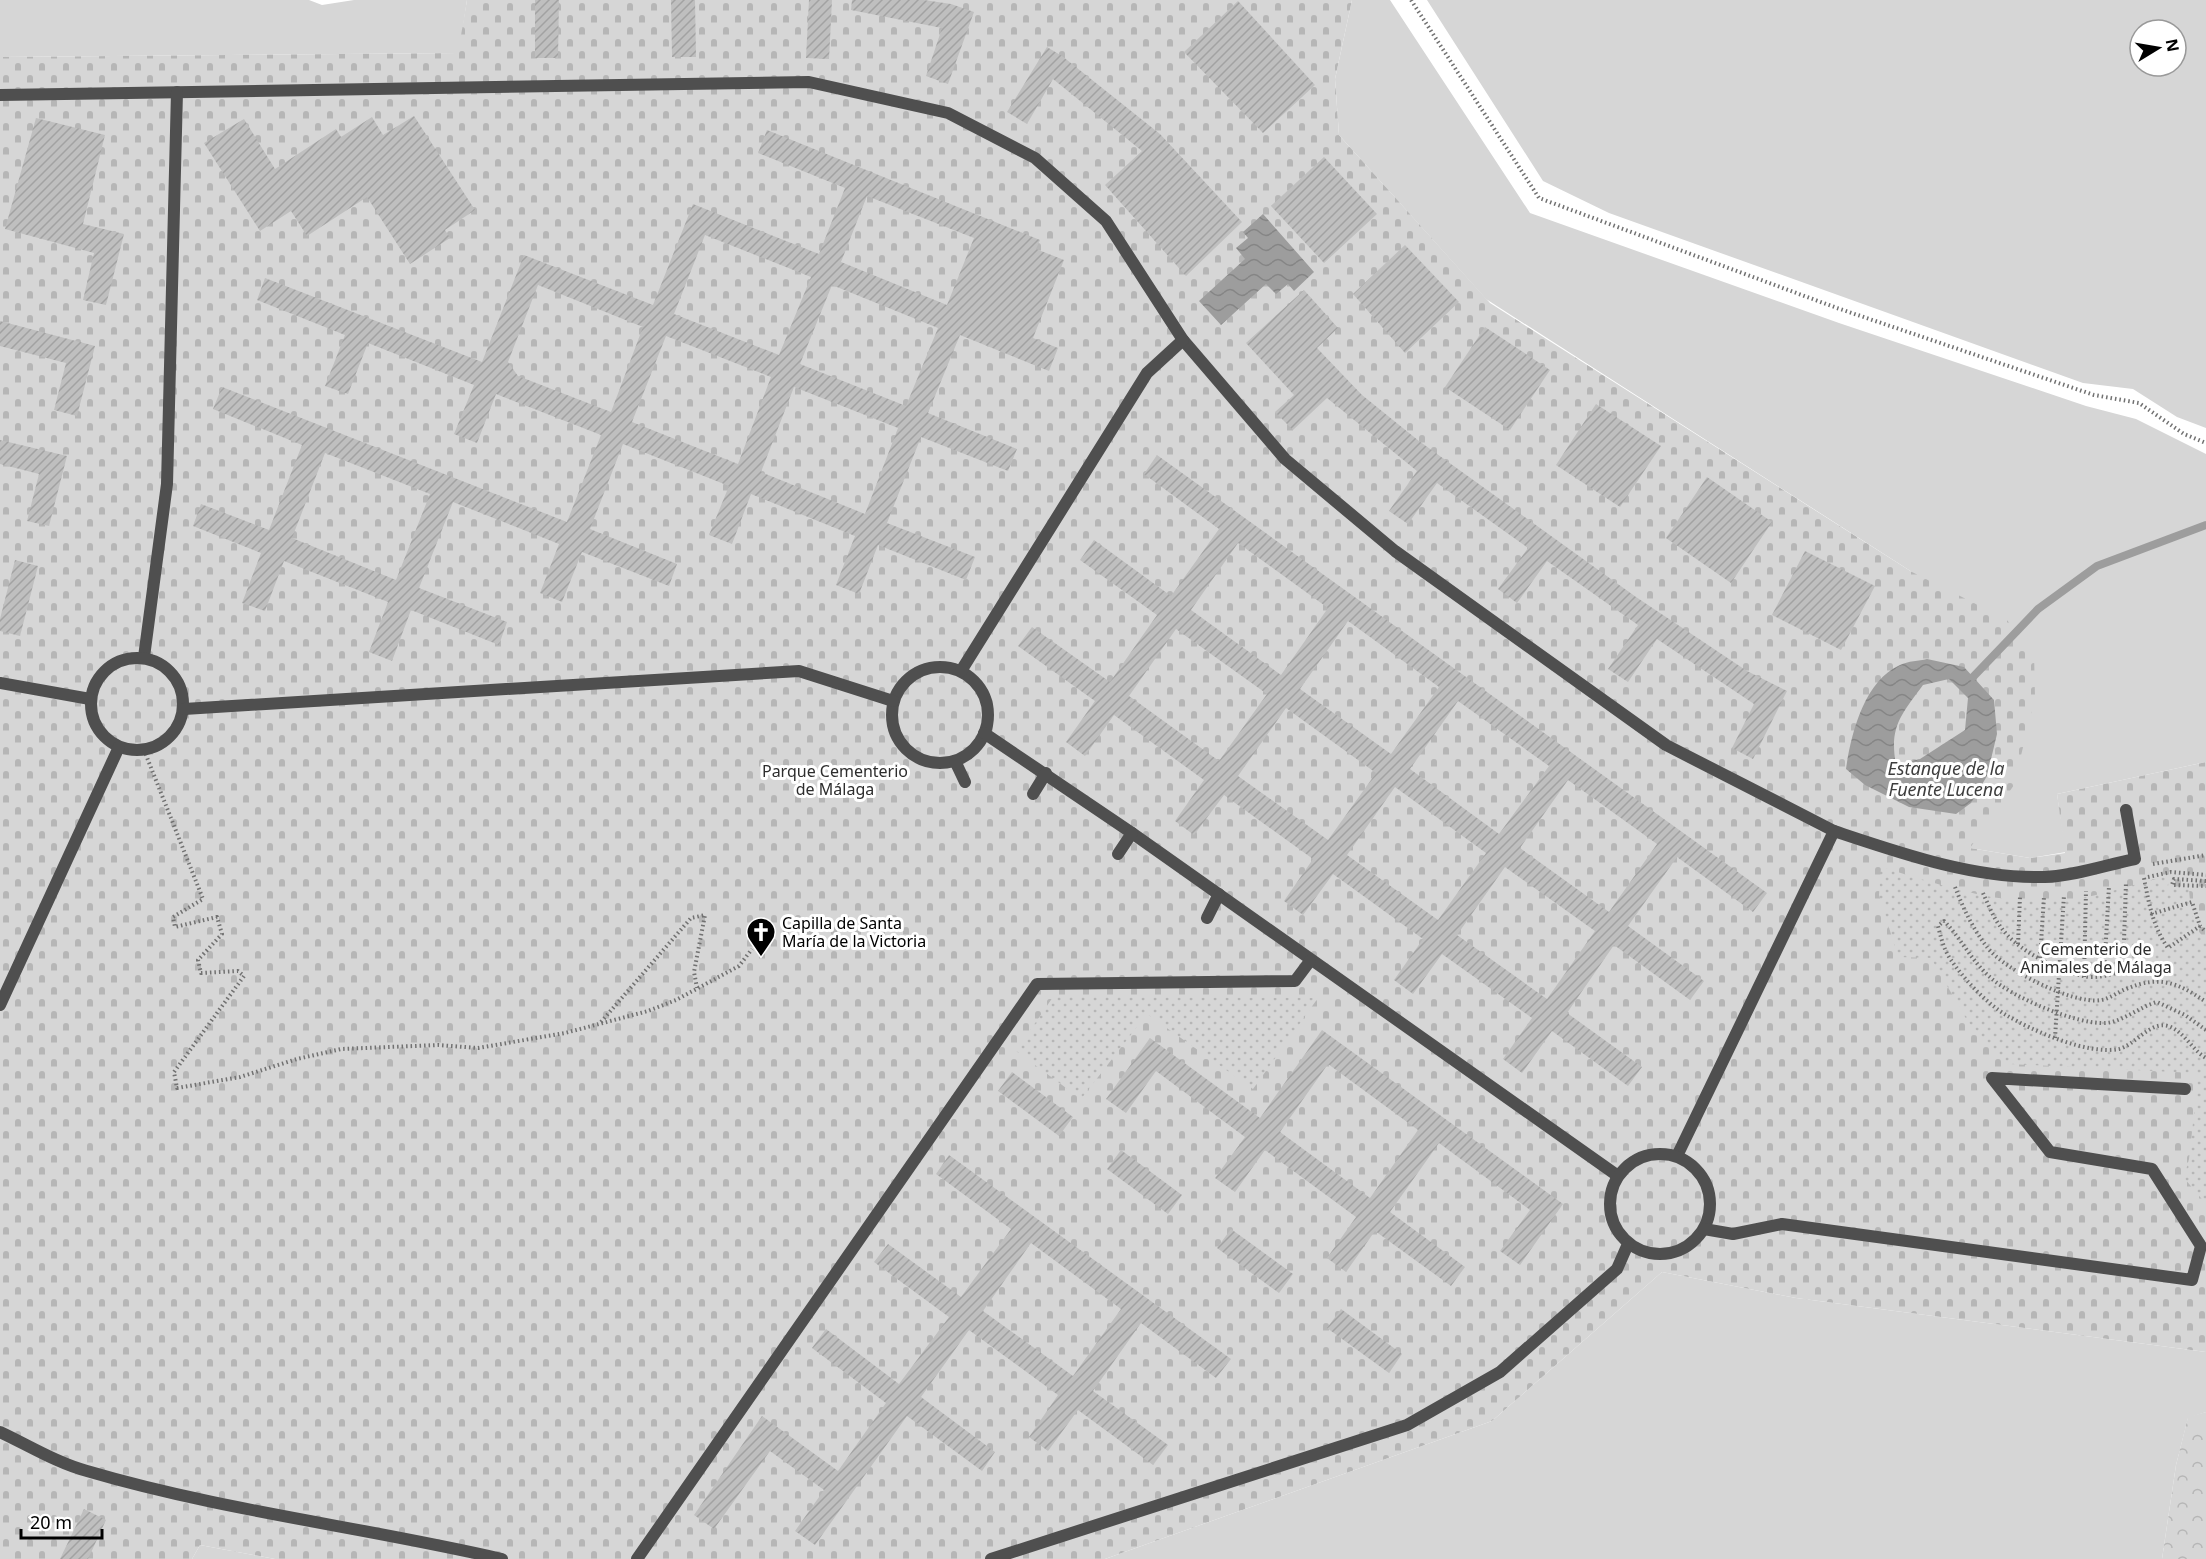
<svg xmlns="http://www.w3.org/2000/svg" width="2206" height="1559" font-family="'Noto Sans',sans-serif">
<style>
.grass{fill:#d6d6d6;fill-rule:evenodd}
.forest{fill:url(#forest-crowns)}
.cemetery{fill:url(#cemetery-stones)}
.garden{fill:url(#garden-dots)}
.water{fill:url(#water-waves);fill-rule:evenodd}
.lines{fill:none;stroke-linecap:round;stroke-linejoin:round}
.stream{stroke:#9d9d9d;stroke-width:8}
.building{fill:url(#building-hatch);fill-rule:evenodd}
.path{stroke:#717171;stroke-width:4;stroke-dasharray:1.5 3;stroke-linecap:butt}
.service{stroke:#4f4f4f;stroke-width:12}
.labels{text-anchor:middle;stroke-width:6;stroke-linejoin:round;paint-order:stroke}
.park-label{font-size:16px;fill:#2d2d2d;stroke:#fff}
.poi-label{font-size:16px;fill:#000;stroke:#fff;text-anchor:start}
.water-label{font-size:18px;font-style:italic;fill:#3e3e3e;stroke:#fff}
</style>
<defs>
<pattern id="forest-crowns" width="20" height="18" patternUnits="userSpaceOnUse" patternTransform="scale(1.5)"><rect width="20" height="18" fill="#d6d6d6"/><path d="M2 6a3 3 0 1 1 6 0M12 15a3 3 0 1 1 6 0" fill="none" stroke="#b6b6b6"/></pattern>
<pattern id="cemetery-stones" width="16" height="16" patternUnits="userSpaceOnUse" patternTransform="scale(1.5)"><rect width="16" height="16" fill="#d6d6d6"/><path d="M2 7V4a2 2 0 0 1 4 0v3zM10 15v-3a2 2 0 0 1 4 0v3z" fill="#b6b6b6"/></pattern>
<pattern id="garden-dots" width="8" height="8" patternUnits="userSpaceOnUse" patternTransform="scale(1.5)"><rect width="8" height="8" fill="#d6d6d6"/><path d="M2 2h.1M6 6h.1" fill="none" stroke="#b6b6b6" stroke-width="1.8" stroke-linecap="round"/></pattern>
<pattern id="water-waves" width="16" height="10" patternUnits="userSpaceOnUse" patternTransform="scale(1.5)"><rect width="16" height="10" fill="#9d9d9d"/><path d="M0 5q4-4 8 0t8 0" fill="none" stroke="#858585"/></pattern>
<pattern id="building-hatch" width="6" height="6" patternUnits="userSpaceOnUse" patternTransform="scale(1.5)"><rect width="6" height="6" fill="#bfbfbf"/><path d="M-1 1l2-2M0 6l6-6M5 7l2-2" fill="none" stroke="#a2a2a2"/></pattern>
</defs>
<rect width="100%" height="100%" fill="#fff"/>
<g class="grass">
<polygon points="0,0 309,0 322,5 354,0 467,0 459,53 0,57"/>
<polygon points="1352,0 1390,0 1530,213 1839,323 2086,406 2136,419 2206,454 2206,762 2057,794 2066,852 2030,858 1970,848 1912,572 1486,299 1339,135 1335,79"/>
<path d="M1427,0h779v428l-29,-11 -44,-28 -50,-6 -474,-170 -66,-32zM2140,30h36v36h-36z"/>
<polygon points="1662,1272 1796,1298 2206,1352 2206,1412 2188,1418 2176,1465 2162,1559 1105,1559 1492,1421"/>
<polygon points="200,1545 275,1559 192,1559"/>
</g>
<polygon class="forest" points="2206,1412 2206,1559 2162,1559 2176,1465 2188,1417"/>
<polygon class="cemetery" points="467,0 1352,0 1335,79 1339,135 1490,303 1912,572 2006,619 2034,652 2035,697 2014,785 1970,848 2030,858 2065,853 2057,794 2206,762 2206,1352 1796,1298 1662,1272 1492,1421 1105,1559 275,1559 200,1545 192,1559 0,1559 0,57 458,53"/>
<g class="garden">
<path d="M1881,867c61,18 119,40 185,33 34,-3 69,-17 103,-24l-1,11 21,1c1,16 3,41 17,51v265l-22,-26 5,-19 9,-82 -4,-4 -185,-9 -41,-42 -37,-64 -33,-1 -19,-62z"/>
<polygon points="1053,997 1318,998 1253,1089 1147,1014 1081,1099 1016,1051"/>
</g>
<g class="water">
<polygon points="1263,214 1314,272 1294,291 1288,284 1276,294 1266,284 1221,325 1199,301 1245,259 1236,248 1248,238 1243,232"/>
<path d="M1927,659l37,8 30,33 3,34 -10,42 -16,27 -15,11 -47,-7 -44,-22 -19,-16c5,-35 18,-88 54,-104 8,-4 19,-4 27,-6zM1949,679l19,19 -3,32 -45,29 -24,6c-7,-38 5,-50 27,-80z"/>
</g>
<g class="lines">
<polyline class="stream" points="1973,677 2038,609 2097,566 2206,525"/>
</g>
<g class="building">
<polygon points="535,0 559,0 558,58 535,58"/>
<polygon points="671,0 695,0 696,57 672,57"/>
<polygon points="809,0 832,0 829,59 806,58"/>
<polygon points="852,0 924,0 951,4 974,12 948,84 926,76 942,28 851,10"/>
<polygon points="1238,1 1315,85 1263,133 1184,52"/>
<polygon points="1047,47 1062,56 1160,134 1242,222 1186,276 1105,185 1142,151 1053,79 1027,124 1007,112"/>
<polygon points="414,116 475,210 445,230 450,238 410,264 367,197 307,236 291,211 260,231 204,143 244,119 275,169 336,129 341,137 372,117 383,135"/>
<polygon points="36,118 105,135 83,224 124,234 106,305 83,300 94,253 5,229"/>
<path d="M767,130l273,110 -4,9 28,11 -31,78 25,10 -9,23 -89,-36 -32,78 89,36 -9,22 -87,-34 -34,86 88,34 -9,23 -88,-35 -19,49 -23,-9 19,-49 -104,-42 -19,50 -23,-9 20,-49 -106,-42 -33,85 87,35 -8,22 -87,-34 -20,50 -22,-9 19,-49 -106,-42 -34,86 88,34 -8,23 -88,-35 -19,51 -23,-9 19,-50 -104,-41 -19,50 -23,-8 19,-50 -68,-27 8,-22 68,26 33,-85 -89,-36 9,-22 345,135 34,-87 -105,-41 -19,49 -23,-9 20,-49 -106,-42 -20,51 -23,-8 20,-51 -88,-35 8,-22 217,84 42,-107 129,50 40,-101 126,50 26,-66 -87,-35zM867,196l107,42 -27,67 -106,-43zM705,235l106,42 -32,78 -105,-41zM538,285l105,42 -32,85 -93,-36 -10,-14zM832,285l106,43 -32,78 -106,-42zM666,336l105,41 -33,87 -106,-42zM794,387l104,41 -33,86 -104,-42zM325,453l105,41 -34,86 -104,-42z"/>
<polygon points="1324,157 1377,214 1324,263 1271,206"/>
<polygon points="1405,245 1459,302 1405,353 1353,294"/>
<polygon points="1304,290 1338,328 1317,348 1362,395 1419,441 1636,597 1747,671 1787,691 1753,759 1732,748 1754,704 1657,639 1628,682 1608,669 1638,625 1547,561 1517,603 1498,589 1528,548 1437,483 1408,524 1389,511 1417,471 1327,398 1293,430 1275,412 1294,395 1246,343"/>
<polygon points="0,321 95,346 77,416 54,410 66,363 0,346"/>
<polygon points="1485,327 1550,370 1510,430 1445,387"/>
<polygon points="1596,404 1661,446 1620,507 1556,465"/>
<polygon points="0,440 67,456 49,526 27,521 39,474 0,464"/>
<path d="M1157,455l610,438 -14,19 -76,-55 -49,69 76,55 -14,19 -76,-55 -47,68 75,54 -14,19 -76,-55 -30,42 -19,-14 29,-41 -90,-64 -29,40 -19,-14 29,-41 -90,-65 -30,41 -19,-14 29,-42 -89,-64 -30,40 -19,-14 29,-41 -90,-65 -29,41 -19,-14 29,-41 -77,-55 14,-19 78,55 47,-67 -77,-55 14,-20 77,56 48,-67 -75,-55zM1238,543l90,65 -47,67 -90,-65zM1348,621l91,66 -48,67 -91,-65zM1176,629l91,65 -48,67 -90,-65zM1458,701l91,65 -50,68 -89,-65zM1286,708l90,65 -48,67 -90,-64zM1568,780l89,64 -48,68 -89,-64zM1395,787l91,66 -48,67 -91,-65zM1505,867l90,64 -48,68 -90,-64z"/>
<polygon points="1707,477 1772,522 1731,583 1666,538"/>
<polygon points="1805,551 1875,586 1841,650 1772,615"/>
<polygon points="15,560 38,566 20,636 0,631 0,619"/>
<path d="M1322,1030l241,174 -43,61 -20,-14 30,-41 -91,-67 -49,69 75,55 -14,19 -76,-55 -29,41 -19,-14 29,-41 -91,-67 -30,42 -20,-14 30,-41 -89,-66 -30,42 -20,-14 44,-61 110,80zM1328,1064l90,66 -48,68 -90,-66z"/>
<polygon points="1012,1072 1073,1117 1059,1136 998,1091"/>
<polygon points="1121,1150 1182,1195 1168,1214 1107,1169"/>
<path d="M949,1155l282,204 -15,19 -75,-55 -48,68 75,54 -15,20 -75,-55 -30,41 -19,-14 29,-42 -89,-65 -48,67 74,55 -13,19 -75,-55 -92,129 -20,-14 29,-41 -54,-39 -56,78 -20,-14 68,-99 76,55 48,-68 -74,-55 14,-19 73,55 50,-67 -75,-55 14,-18 73,53 50,-68 -75,-55zM1031,1243l90,66 -48,67 -90,-65z"/>
<polygon points="1231,1229 1293,1274 1279,1293 1217,1248"/>
<polygon points="1341,1309 1402,1354 1389,1373 1327,1328"/>
<polygon points="84,1509 106,1520 88,1559 60,1559"/>
</g>
<g class="lines">
<g class="path">
<polyline points="1411,0 1539,198 1837,308 2094,395 2139,403 2184,434 2206,443"/>
<polyline points="144,750 203,899 173,917 175,927 217,917 222,934 198,960 201,973 238,971 244,976 174,1072 177,1088 240,1077 297,1059 341,1049 438,1045 478,1048 565,1033 648,1011 676,1000 739,966 752,949"/>
<polyline points="2153,864 2206,855"/>
<polyline points="2148,877 2171,872 2206,875"/>
<path d="M2144,878c5,26 9,49 24,70l32,-22"/>
<polyline points="2206,881 2174,879 2172,885 2206,886"/>
<path d="M1955,887c8,21 18,42 32,60 16,22 86,58 114,53 8,-1 17,-8 25,-11 33,-14 51,-7 80,13"/>
<path d="M1983,893c5,11 10,24 17,33 16,24 55,43 83,50 12,3 29,-1 40,-6l3,-88"/>
<polyline points="2151,914 2192,902 2200,926 2206,932"/>
<polyline points="2018,944 2020,897"/>
<polyline points="2040,958 2044,897"/>
<polyline points="2104,975 2109,886"/>
<polyline points="2084,977 2086,891"/>
<polyline points="601,1022 691,918 705,915 694,972 697,988"/>
<path d="M2206,1030l-21,-15 -28,-13c-18,5 -33,19 -51,21 -29,2 -94,-26 -115,-45 -19,-16 -30,-40 -47,-57l-6,5c3,12 6,24 13,34 13,19 35,43 55,55 27,16 81,40 113,34 16,-4 31,-28 49,-23 16,5 24,24 38,32"/>
<polyline points="2055,1038 2064,895"/>
</g>
<g class="service">
<polyline points="0,95 809,82 948,113 1035,158 1106,221 1183,340 1285,459 1395,551 1666,745 1834,831 1677,1156"/>
<polyline points="144,657 167,484 177,92"/>
<circle cx="137" cy="704" r="46"/>
<circle cx="940" cy="715" r="48"/>
<polyline points="961,671 1147,373 1183,340"/>
<polyline points="0,683 90,699"/>
<polyline points="184,709 799,671 893,701"/>
<polyline points="984,733 1132,833 1618,1176"/>
<polyline points="955,761 965,782"/>
<polyline points="1033,794 1046,773"/>
<path d="M1834,831c66,22 140,48 211,46 29,-1 61,-12 90,-18l-9,-49"/>
<polyline points="1118,854 1132,833"/>
<polyline points="1207,918 1219,894"/>
<polyline points="0,1005 119,747"/>
<circle cx="1660" cy="1204" r="50"/>
<polyline points="1704,1229 1733,1234 1782,1224 2192,1280 2201,1246 2152,1169 2050,1152 1992,1078 2185,1089"/>
<path d="M0,1432c28,13 57,31 87,39 136,40 277,56 415,88"/>
<polyline points="637,1559 1037,984 1295,981 1310,961"/>
<polyline points="991,1559 1407,1425 1500,1372 1617,1269 1628,1244"/>
</g>
</g>
<defs>
<g id="church-pin" transform="scale(1.5)"><path d="M0 17L-7.5 6A9.5 9.5 0 1 1 7.5 6Z" fill="#000" stroke="#fff"/><path d="M-1.2-6h2.4v3.5h3.3v2.4h-3.3V6h-2.4V-.1h-3.3v-2.4h3.3Z" fill="#fff"/></g>
</defs>
<g fill-rule="evenodd">
<use href="#church-pin" x="761" y="932"/>
</g>
<g class="labels">
<g class="park-label">
<text x="835" y="777">Parque Cementerio<tspan x="835" dy="18">de Málaga</tspan></text>
<text x="2096" y="955">Cementerio de<tspan x="2096" dy="18">Animales de Málaga</tspan></text>
</g>
<g class="poi-label">
<text x="782" y="929">Capilla de Santa<tspan x="782" dy="18">María de la Victoria</tspan></text>
</g>
<g class="water-label">
<text x="1946" y="775">Estanque de la<tspan x="1946" dy="21">Fuente Lucena</tspan></text>
</g>
</g>
<g transform="translate(2158 48) rotate(79)"><circle r="28" fill="#ffffff" stroke="#999999" stroke-width="1.5"/>
<path d="M0-4.5L10 22L0 15L-10 22Z" fill="#000000"/>
<text y="-9" font-size="16" font-weight="bold" text-anchor="middle" fill="#000000">N</text>
</g>
<path d="M21 1529v9h81v-9" fill="none" stroke="#000000" stroke-width="3"/>
<text x="30" y="1529" font-size="18" fill="#000000" stroke="#ffffff" stroke-width="4.5" paint-order="stroke">20 m</text>
</svg>
